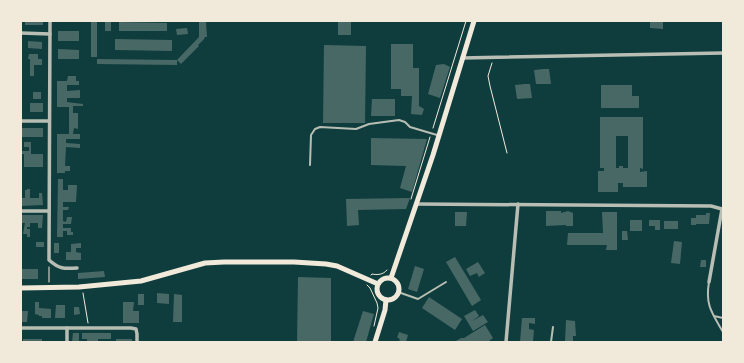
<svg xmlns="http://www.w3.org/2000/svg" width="744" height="363" font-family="Jost,sans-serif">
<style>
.building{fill:#486865;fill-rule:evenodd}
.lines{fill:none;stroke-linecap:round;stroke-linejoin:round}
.path{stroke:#f1e9da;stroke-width:1}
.service{stroke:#b8beb3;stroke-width:2}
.minor{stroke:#b8beb3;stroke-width:3.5}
.secondary{stroke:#f1e9da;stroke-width:5}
</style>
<rect width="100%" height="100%" fill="#0f3d3e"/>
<g class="building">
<rect x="25" y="21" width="18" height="4"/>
<rect x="91" y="21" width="6" height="36"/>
<rect x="338" y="21" width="13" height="14"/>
<polygon points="650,21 663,21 663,29 650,28"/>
<rect x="105" y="22" width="6" height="9"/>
<polygon points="119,22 167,23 167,31 119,31"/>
<polygon points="199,22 206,22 207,37 204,37 205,38 198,45 199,46 181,64 177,60 199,37"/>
<polygon points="187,28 188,34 177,35 176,29"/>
<rect x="58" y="31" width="21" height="10"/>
<polygon points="115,39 172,40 172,51 115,50"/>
<polygon points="28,41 42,42 42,49 28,48"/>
<polygon points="391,44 413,44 413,68 419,68 419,106 424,109 422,115 411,114 412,96 401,96 401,89 391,89"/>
<polygon points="324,45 366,46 365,123 323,123"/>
<polygon points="58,49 79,50 79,59 58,59"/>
<polygon points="29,54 38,54 38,59 42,59 42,65 34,65 34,76 30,76 30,59 28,59"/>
<polygon points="97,59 177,60 177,65 97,64"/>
<polygon points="444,64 450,67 440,98 428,94 436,65"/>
<polygon points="544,69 549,69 551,84 536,84 534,70"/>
<polygon points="68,76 76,76 76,81 79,81 79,85 67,85 67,91 80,90 80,98 67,98 67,102 83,104 83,106 73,106 73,113 78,113 78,129 74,128 73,134 80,134 80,139 66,139 66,143 80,144 80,148 66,147 65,166 70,166 70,171 65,171 65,173 57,173 57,134 69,134 69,107 57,107 57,81 67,81"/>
<polygon points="525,84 530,84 532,98 517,99 515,85"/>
<polygon points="601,85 632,85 632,96 639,96 639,108 601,108"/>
<rect x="33" y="92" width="8" height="7"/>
<polygon points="372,99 395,99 395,116 371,116"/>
<rect x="30" y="103" width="13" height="9"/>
<path d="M600,117h43v52l-3,-1v4l7,-1v16h-24v-9v5h-5v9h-20v-21h6v-3h-4zM616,136h12v32h-5v-2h-4v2h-3z"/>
<rect x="21" y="128" width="22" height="9"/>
<polygon points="371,138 427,139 412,192 400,188 406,166 371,165"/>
<polygon points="24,142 31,142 31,154 43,154 43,167 24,167 24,154 21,154 21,151 29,151 29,147 24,147"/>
<polygon points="58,179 63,179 63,190 68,190 68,185 77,185 76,202 63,202 63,207 69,207 68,210 63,210 63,221 66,222 67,217 72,217 71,224 63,224 63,228 71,228 71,232 73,232 73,235 67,235 67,231 63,231 63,237 57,237"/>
<polygon points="27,189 30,189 30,198 39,198 39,193 42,193 43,205 21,206 21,198 25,198 25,190 27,190"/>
<polygon points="410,198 406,209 358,210 359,225 347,226 346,199"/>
<polygon points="546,211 561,211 561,213 568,211 573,213 573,226 566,226 566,225 546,226"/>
<polygon points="455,212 467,212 466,226 455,226"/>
<polygon points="602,212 617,212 617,250 606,250 607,245 567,245 568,233 603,233"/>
<polygon points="706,213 710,213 709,224 696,224 696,225 691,225 691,218 696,218 696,215 706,215"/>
<polygon points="21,215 43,215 42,228 38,228 38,223 30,223 30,227 27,227 27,229 30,229 30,237 27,237 27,234 23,234 25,223 21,223"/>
<rect x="630" y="220" width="12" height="11"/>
<polygon points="649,220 660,220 660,230 655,230 655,226 649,226"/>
<rect x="664" y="221" width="14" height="8"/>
<polygon points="622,231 627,231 628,240 622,240"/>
<polygon points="674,241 682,242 680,264 671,263"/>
<rect x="36" y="242" width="8" height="5"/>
<rect x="54" y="243" width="5" height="10"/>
<polygon points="81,243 81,248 76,248 76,252 81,253 81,260 66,260 66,252 71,252 71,244"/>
<polygon points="455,257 481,300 472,306 446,262"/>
<polygon points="701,260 706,260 706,267 700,267"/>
<polygon points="478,262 485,273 479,277 477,273 470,276 466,269"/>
<polygon points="415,266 424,269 417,292 408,289"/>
<rect x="21" y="269" width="17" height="10"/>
<polygon points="104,271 105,277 78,279 78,273"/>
<polygon points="298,277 331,278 331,342 297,342"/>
<polygon points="157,293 169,294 169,304 157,303"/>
<rect x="138" y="294" width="6" height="11"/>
<polygon points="174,294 182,295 182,322 173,322"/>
<polygon points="429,297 462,319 455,330 422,308"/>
<polygon points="35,302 39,302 39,308 51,309 51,318 42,318 42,316 39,316 39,315 35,314"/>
<polygon points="123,302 134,302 133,311 139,311 139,323 123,323"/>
<polygon points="56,305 65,305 65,318 55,318"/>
<polygon points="74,307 79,307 80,314 74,315"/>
<polygon points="475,310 479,316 472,321 483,315 488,322 473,331 464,316"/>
<polygon points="21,311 28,311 27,322 21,322"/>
<polygon points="363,311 374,314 366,342 353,342"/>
<polygon points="522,318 535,318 535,324 529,323 529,329 534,330 533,342 520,342"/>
<polygon points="566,320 575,321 576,336 573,336 573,342 565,342"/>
<polygon points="485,325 493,338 489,341 489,342 454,342 461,338 464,338"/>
<polygon points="399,332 408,335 406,342 400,342 399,338 397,338"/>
<polygon points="73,333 79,333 79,342 72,342"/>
<polygon points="82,333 111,333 111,339 98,339 98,342 87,342 87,339 82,339"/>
<rect x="23" y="339" width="19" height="3"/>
<rect x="116" y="339" width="16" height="3"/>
</g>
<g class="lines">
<g class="path">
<polyline points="492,63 488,76 490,86 507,153"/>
<polyline points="433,128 466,21"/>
<polyline points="411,199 430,137"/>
<path d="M371,275l1,-1c5,1 11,1 15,-4"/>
<polyline points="49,282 49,267"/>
<polyline points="367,285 370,288 377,303 378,308 374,326"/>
<polyline points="83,293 88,323"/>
</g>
<g class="service">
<polyline points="310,165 311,135 315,129 320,127 356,129 369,124 399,120 405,122 410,127 437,135"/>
<path d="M709,282c-4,23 3,31 14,50"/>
<polyline points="398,292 418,299 446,282"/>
<polyline points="714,316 723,318"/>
<polyline points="551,342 553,327"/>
</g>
<g class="minor">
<path d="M50,21l-1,239c10,9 15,9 28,8"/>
<polyline points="21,33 50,34"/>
<polyline points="462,58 723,53"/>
<polyline points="21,121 49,121"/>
<polyline points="417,204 711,206 722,209 709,282"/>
<polyline points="21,211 49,211"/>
<polyline points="21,328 67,328"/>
<polyline points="67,342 67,328 131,328 136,329 137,334 137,342"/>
<polyline points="506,342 518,204"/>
</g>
<g class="secondary">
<polyline points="391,278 433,155 474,21"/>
<circle cx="388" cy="289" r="11"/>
<polyline points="21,288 79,287 141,281 205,263 224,262 294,262 326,264 337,266 378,284"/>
<polyline points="375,342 385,310 386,300"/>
</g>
</g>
<rect width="744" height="363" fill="none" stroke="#f1e9da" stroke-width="44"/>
</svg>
